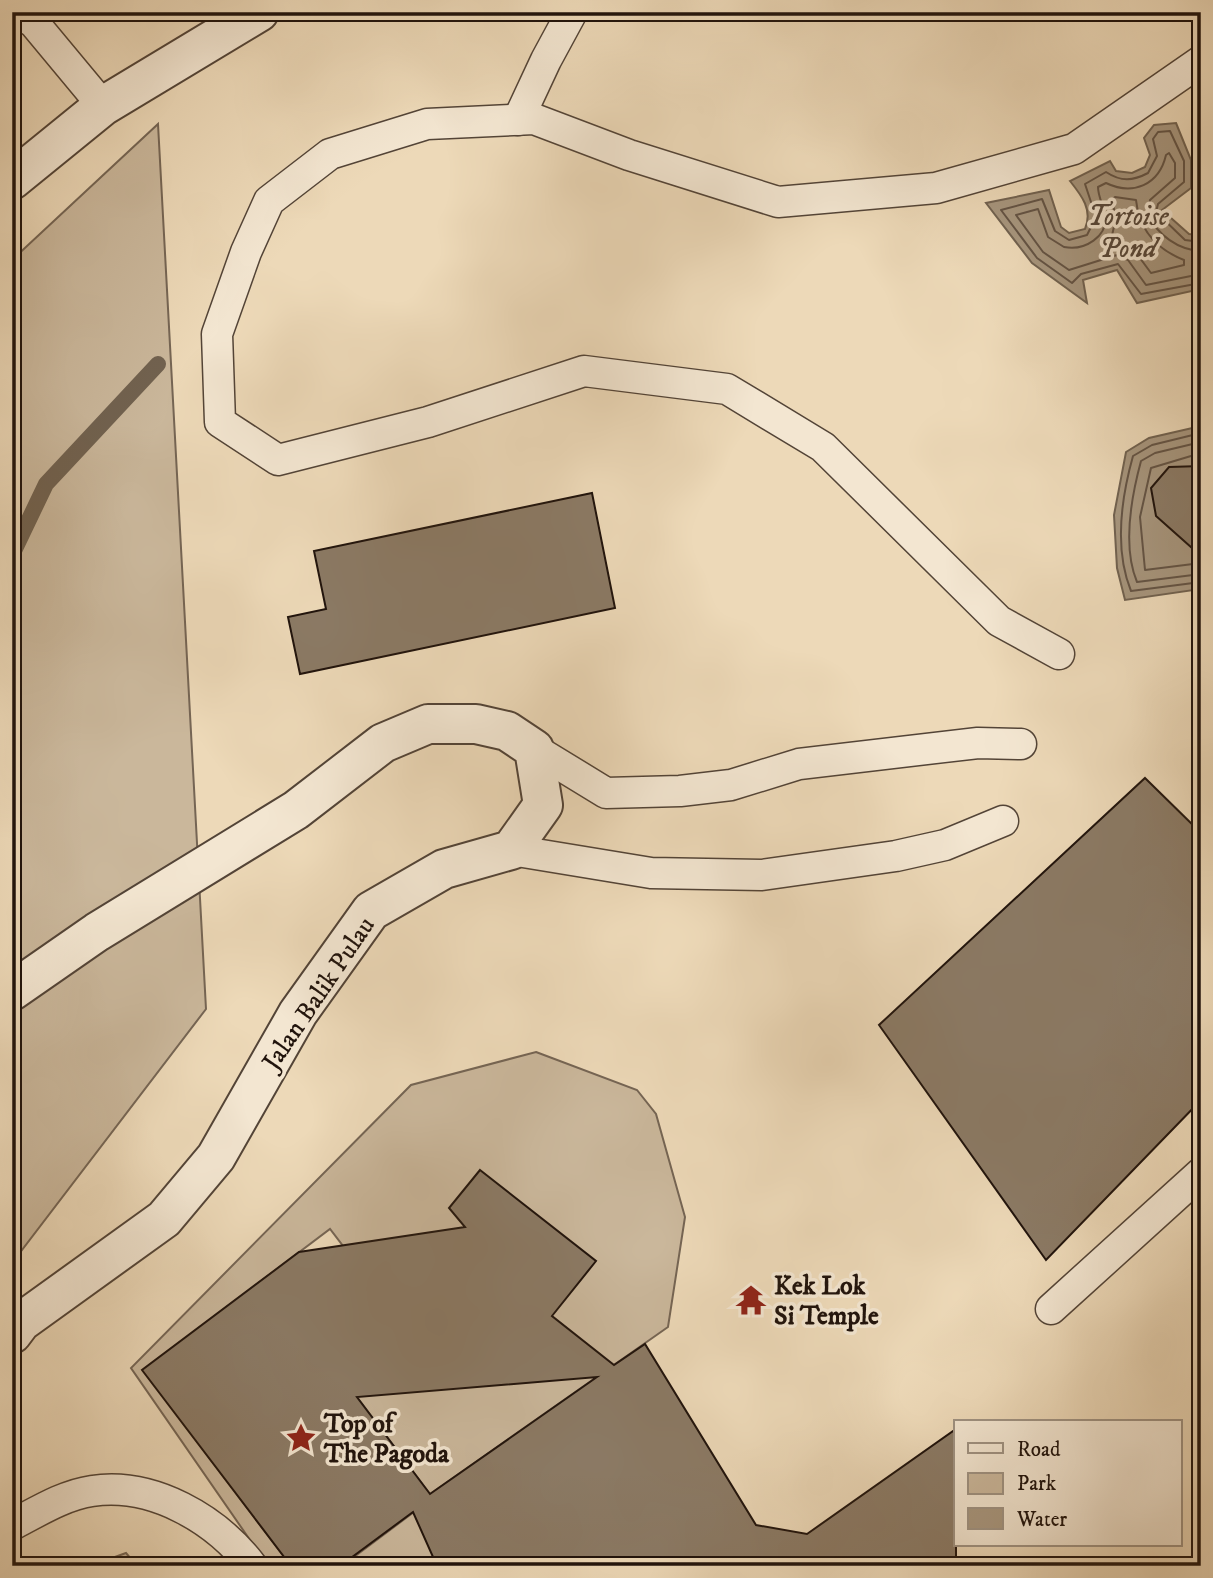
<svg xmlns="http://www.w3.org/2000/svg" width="1213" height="1578" font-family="'IM FELL DW Pica',serif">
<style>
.green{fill:#cab79b;stroke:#756554;stroke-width:2}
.water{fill:#a7967e;stroke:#716250;stroke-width:2}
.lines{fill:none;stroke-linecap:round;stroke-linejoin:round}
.shore{stroke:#645445;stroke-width:2}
.stream{stroke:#716250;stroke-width:16}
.building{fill:#8b7a65;stroke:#20130c;stroke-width:2;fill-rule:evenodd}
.lane-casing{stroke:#534437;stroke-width:33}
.street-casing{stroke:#534437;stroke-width:42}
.lane{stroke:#f3e6d1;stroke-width:30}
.street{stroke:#f3e6d1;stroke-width:38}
.labels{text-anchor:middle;stroke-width:7;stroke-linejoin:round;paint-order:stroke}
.street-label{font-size:26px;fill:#20130c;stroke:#f3e6d1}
.poi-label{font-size:26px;font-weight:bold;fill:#20130c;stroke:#f3e6d1;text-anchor:start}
.water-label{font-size:28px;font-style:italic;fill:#56473a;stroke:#f3e6d1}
</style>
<rect width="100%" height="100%" fill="#edd9b8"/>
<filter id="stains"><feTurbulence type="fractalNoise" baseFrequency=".00286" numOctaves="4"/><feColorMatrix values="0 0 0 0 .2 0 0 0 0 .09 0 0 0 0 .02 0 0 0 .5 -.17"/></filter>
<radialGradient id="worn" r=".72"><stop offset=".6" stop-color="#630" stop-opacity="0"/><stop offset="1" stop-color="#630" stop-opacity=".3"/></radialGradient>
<g class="green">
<polygon points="158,124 206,1009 12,1263 12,260"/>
<polygon points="536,1052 637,1090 656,1114 685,1217 668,1327 430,1494 312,1338 376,1289 330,1229 143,1370 291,1566 268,1566 131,1368 411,1085"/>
<polygon points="414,1512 438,1566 342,1566"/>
<polygon points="126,1553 137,1566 90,1566"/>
</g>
<g class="water">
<path d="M1176,123l15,37v28l-29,22 27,24 12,1v54l-64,14 -20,-33 -34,10 4,23 -55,-40 -46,-60 63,-13 12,37 8,6 16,-4c8,-19 -3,-33 -15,-48l40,-20 6,10 16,2 13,-6 5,-12 -6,-17 10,-13z"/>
<polygon points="1201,426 1201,589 1125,600 1117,568 1114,515 1126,452 1149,438"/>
</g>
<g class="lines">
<g class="shore">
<path d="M1115,197l21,3c3,29 20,49 48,60v5l-33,8 -17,-23 -24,-6 6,-26 -4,-18z"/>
<path d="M1201,242l-16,-2 -29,-28 2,-8 26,-22v-21l-14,-30 -12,1 -5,7 4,17 -9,17c-15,8 -27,9 -42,-1l-21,12 11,33 -9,18 -18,5 -14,-9 -13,-32 -41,11 36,48 35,25 9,-9 37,-10 23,30 60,-11"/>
<path d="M1201,251c-23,-1 -43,-16 -53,-36l2,-15 25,-22v-15l-6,-10 -3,2c-7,30 -33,41 -60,28l-8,4c0,9 5,18 7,27 4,23 -21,37 -41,33l-16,-10 -10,-28 -22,6 27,37 26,18 48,-15 11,5 18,25 55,-11"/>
<path d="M1201,433l-49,12 -19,11c-12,43 -19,93 -2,135l70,-9"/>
<path d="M1201,442l-46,11 -14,8c-10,37 -19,85 -4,121l64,-8"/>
<polyline points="1201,453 1151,468 1140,517 1145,570 1201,563"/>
</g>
<polyline class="stream" points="12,555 46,484 158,364"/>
</g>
<g class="building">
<polygon points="1201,466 1201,556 1156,516 1151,488 1169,467"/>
<polygon points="592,493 615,608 300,674 288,617 326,609 314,551"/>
<polygon points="1145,778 1201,833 1201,1100 1046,1260 879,1025"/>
<path d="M480,1170l116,91 -44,55 62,49 31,-21 111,181 51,9 149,-105v137h-519l-24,-54 -73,54h-49l-149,-196 157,-118 166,-25 -16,-19zM597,1377l-167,117 -73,-97z"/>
</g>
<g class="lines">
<g class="lane-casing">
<g id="lane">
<polyline points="18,12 34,23 103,106"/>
<polyline points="518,120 546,60 572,12"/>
<polyline points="1059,654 999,621 823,447 727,389 584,371 428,422 278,460 220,422 217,334 246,252 269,201 330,154 427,124 534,119 629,155 778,202 936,188 1074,149 1201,61"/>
<polyline points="534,749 606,793 680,791 731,785 799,764 978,743 1021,744"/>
<polyline points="511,850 651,873 762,875 896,856 945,845 1003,821"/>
<polyline points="1051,1309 1201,1173"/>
<path d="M12,1525c25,-13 52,-30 80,-34 61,-9 124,28 160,75"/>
</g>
</g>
<g class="street-casing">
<g id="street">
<polyline points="12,180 103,106 259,12"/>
<polyline points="12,991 97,932 296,810 383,743 428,724 476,724 507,731 534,749 543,805 511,850 444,869 371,911 298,1013 216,1157 164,1219 21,1322 12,1334"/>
</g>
</g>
<use href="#lane" class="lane"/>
<use href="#street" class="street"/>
</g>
<defs>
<g id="temple-bare" transform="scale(2.415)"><path d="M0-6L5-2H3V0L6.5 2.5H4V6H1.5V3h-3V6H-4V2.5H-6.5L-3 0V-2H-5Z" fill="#8f2418" stroke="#f3e6d1" stroke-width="2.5" paint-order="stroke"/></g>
<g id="sight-bare" transform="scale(2.415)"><path d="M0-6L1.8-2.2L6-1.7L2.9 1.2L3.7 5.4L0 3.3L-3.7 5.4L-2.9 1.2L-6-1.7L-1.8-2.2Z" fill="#8f2418" stroke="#f3e6d1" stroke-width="2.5" paint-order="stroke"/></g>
</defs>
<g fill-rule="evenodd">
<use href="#temple-bare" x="751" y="1300"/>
<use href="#sight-bare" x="301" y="1438"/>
</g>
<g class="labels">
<g class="street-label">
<text transform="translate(318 993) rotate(-56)" y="9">Jalan Balik Pulau</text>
</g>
<g class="poi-label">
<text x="774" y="1294">Kek Lok<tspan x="774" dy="30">Si Temple</tspan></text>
<text x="324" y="1432">Top of<tspan x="324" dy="30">The Pagoda</tspan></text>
</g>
<g class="water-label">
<text x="1128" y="225">Tortoise<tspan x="1128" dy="32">Pond</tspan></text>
</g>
</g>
<rect width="1213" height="1578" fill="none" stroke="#edd9b8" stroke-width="42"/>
<rect x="14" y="14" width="1185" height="1550" fill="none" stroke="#20130c" stroke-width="3.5"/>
<rect x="21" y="21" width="1171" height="1536" fill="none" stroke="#20130c" stroke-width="2"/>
<rect x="954" y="1420" width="228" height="126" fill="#f3e6d1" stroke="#9f9282" stroke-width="2"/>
<rect x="968" y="1443" width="35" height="10" fill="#f3e6d1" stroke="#9f9282" stroke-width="2"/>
<text x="1017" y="1456" font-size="21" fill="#20130c">Road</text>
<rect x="968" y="1473" width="35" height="21" fill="#cab79b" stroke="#9f9282" stroke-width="2"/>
<text x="1017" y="1490" font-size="21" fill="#20130c">Park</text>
<rect x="968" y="1508" width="35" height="21" fill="#a7967e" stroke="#9f9282" stroke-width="2"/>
<text x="1017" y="1526" font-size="21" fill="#20130c">Water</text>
<rect width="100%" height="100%" filter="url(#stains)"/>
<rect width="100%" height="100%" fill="url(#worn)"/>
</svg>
